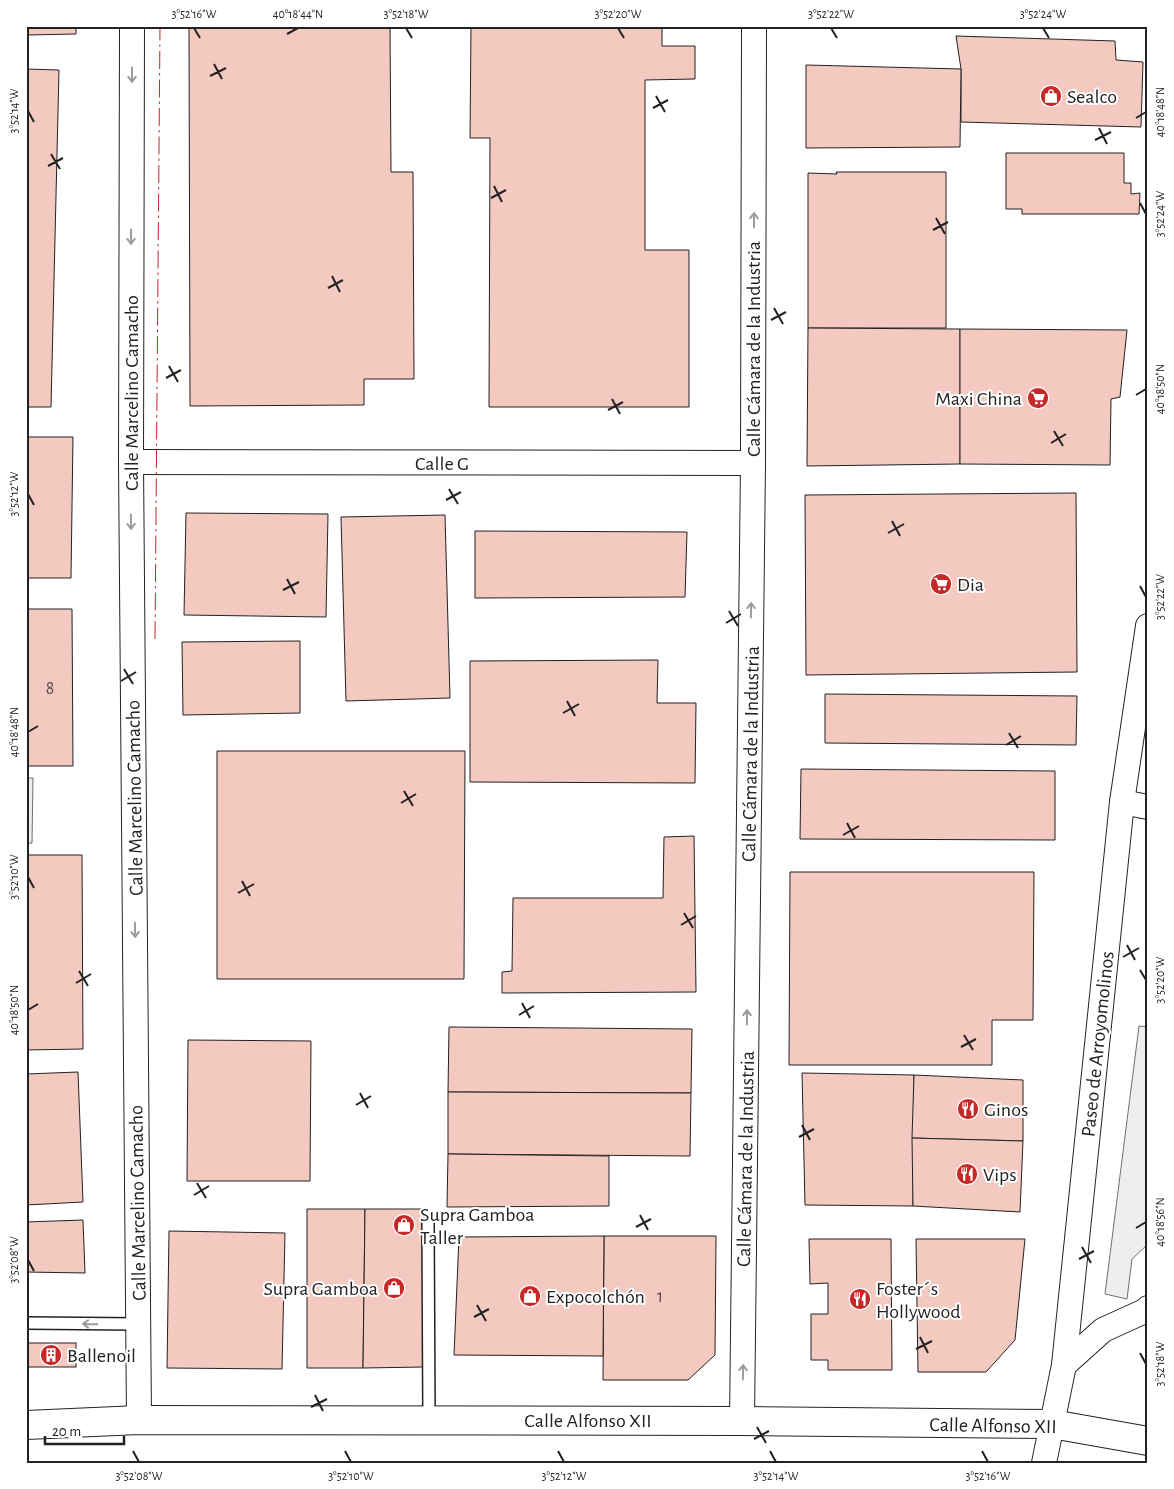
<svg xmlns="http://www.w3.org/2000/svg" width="1174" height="1489" font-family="'Alegreya Sans',sans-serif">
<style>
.green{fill:#eee;stroke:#6f6f6f}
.parking{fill:#ededed;stroke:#6f6f6f}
.building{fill:#f3c9c0;stroke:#222}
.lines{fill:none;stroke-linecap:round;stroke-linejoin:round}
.lane-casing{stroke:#222;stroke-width:14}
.street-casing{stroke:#222;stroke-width:26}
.secondary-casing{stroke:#222;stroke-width:30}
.lane{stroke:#fff;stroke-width:11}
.street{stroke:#fff;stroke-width:24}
.secondary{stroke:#fff;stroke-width:28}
.power{stroke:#c62828;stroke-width:1;stroke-dasharray:18 4 2.5 4;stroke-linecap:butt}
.oneway{stroke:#9c9c9c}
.ticks{fill:none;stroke:#222;stroke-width:2}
.labels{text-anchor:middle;stroke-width:4;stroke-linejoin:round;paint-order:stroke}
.number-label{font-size:18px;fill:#564c4a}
.poi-label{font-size:20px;fill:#222;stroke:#fff;text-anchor:start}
.street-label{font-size:20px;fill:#222;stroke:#fff}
.neatline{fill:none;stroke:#222;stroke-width:2}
.ticks-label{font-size:12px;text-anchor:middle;fill:#222}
</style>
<rect width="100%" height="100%" fill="#fff"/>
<polygon class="green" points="1139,1026 1148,1027 1148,1244 1132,1259 1127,1299 1105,1294"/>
<polygon class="parking" points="26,778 33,778 32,843 26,843"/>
<g class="building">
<polygon points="26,26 76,26 76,34 26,35"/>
<polygon points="189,26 390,26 391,172 413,172 414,379 364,379 364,405 190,406"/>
<polygon points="471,26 662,26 662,46 695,46 695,79 645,80 645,250 689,250 689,407 489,407 490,138 470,138"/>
<polygon points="956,36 1115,41 1116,60 1143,62 1141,127 961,122 961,69"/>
<polygon points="806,65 961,69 960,147 806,148"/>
<polygon points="26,69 59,70 51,407 26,407"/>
<polygon points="1006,153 1124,153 1124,183 1131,183 1131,194 1140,193 1139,214 1022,214 1022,209 1006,209"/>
<polygon points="836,172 946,172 946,328 808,328 808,173 837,174"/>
<polygon points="808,328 960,329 960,464 807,466"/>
<polygon points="960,329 1127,330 1120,397 1111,399 1110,465 960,464"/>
<polygon points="26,437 73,437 71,578 26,578"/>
<polygon points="1076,493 1077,672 806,675 805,495"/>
<polygon points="186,513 328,514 326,617 184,615"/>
<polygon points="445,515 450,698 346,701 341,517"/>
<polygon points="475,531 687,532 685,597 475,598"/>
<polygon points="26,609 72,609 73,766 26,766"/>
<polygon points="300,641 300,713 183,715 182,642"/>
<polygon points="658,660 657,703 696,703 695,783 470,782 470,661"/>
<polygon points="825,694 1077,696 1076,745 825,743"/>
<polygon points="217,751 465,751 464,979 217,979"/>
<polygon points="801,769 1055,771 1055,840 800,839"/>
<polygon points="694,836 696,992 502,993 502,972 512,971 513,898 663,898 664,837"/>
<polygon points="26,855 82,855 83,1049 26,1050"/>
<polygon points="790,872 1034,872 1033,1020 992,1020 992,1065 789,1065"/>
<polygon points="449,1027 692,1029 691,1093 448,1092"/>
<polygon points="188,1040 311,1041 310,1181 187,1181"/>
<polygon points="78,1072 83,1202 26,1205 26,1074"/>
<polygon points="802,1073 914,1075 913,1206 805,1205"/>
<polygon points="914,1075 1023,1080 1023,1141 912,1138"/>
<polygon points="448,1092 691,1093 690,1156 448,1154"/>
<polygon points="912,1138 1023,1141 1020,1212 913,1206"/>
<polygon points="448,1154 609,1156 609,1206 447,1207"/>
<polygon points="307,1209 365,1209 363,1368 307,1368"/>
<polygon points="365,1209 424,1209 424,1367 363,1368"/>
<polygon points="83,1220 85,1273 26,1272 26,1222"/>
<polygon points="169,1231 285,1233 282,1369 167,1368"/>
<polygon points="604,1236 716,1236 715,1355 688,1380 603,1380"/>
<polygon points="604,1236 603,1356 454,1355 459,1237"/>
<polygon points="809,1239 891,1239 892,1370 828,1370 828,1360 811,1360 811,1314 828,1314 828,1283 810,1284"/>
<polygon points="916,1239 1025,1239 1015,1340 986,1372 918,1372"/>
<rect x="26" y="1343" width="50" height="24"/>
</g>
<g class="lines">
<g class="lane-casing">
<g id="lane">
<polyline points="428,1222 429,1420"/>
<polyline points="26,1323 138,1324"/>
</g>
</g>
<g class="street-casing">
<g id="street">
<polyline points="132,26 131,462 139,1420"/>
<polyline points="131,462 753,463"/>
<polyline points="1122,802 1148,807"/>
<polyline points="1064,1365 1103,1330 1147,1310 1148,1308"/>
<polyline points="742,1421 753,463 754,26"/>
<polyline points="1044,1463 1064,1365 1122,802 1148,626"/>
</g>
</g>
<g class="secondary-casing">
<polyline id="secondary" points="26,1425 139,1420 742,1421 1052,1424 1148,1441"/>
</g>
<use href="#lane" class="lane"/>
<use href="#street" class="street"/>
<use href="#secondary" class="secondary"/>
<polyline class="power" points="155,639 160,26"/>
</g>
<defs><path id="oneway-shaft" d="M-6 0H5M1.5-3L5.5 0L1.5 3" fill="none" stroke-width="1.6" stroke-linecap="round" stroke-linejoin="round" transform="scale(1.25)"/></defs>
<g class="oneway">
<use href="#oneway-shaft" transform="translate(132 75) rotate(90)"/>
<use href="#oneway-shaft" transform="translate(754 220) rotate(-90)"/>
<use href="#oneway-shaft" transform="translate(131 237) rotate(90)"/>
<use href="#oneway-shaft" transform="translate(131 522) rotate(89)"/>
<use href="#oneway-shaft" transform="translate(751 610) rotate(-89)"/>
<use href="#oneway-shaft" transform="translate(135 930) rotate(89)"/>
<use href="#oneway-shaft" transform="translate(747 1017) rotate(-89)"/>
<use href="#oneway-shaft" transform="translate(90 1324) rotate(-179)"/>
<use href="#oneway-shaft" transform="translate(743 1372) rotate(-89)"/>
</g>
<path class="ticks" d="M194,28l6,10M406,28l6,10M618,28l6,10M831,28l6,10M1043,28l6,10M287,34l11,-6M214,64l8,15M210,76l16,-8M656,96l9,16M653,108l15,-8M28,111l6,11M1136,118l10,-6M1099,128l8,16M1095,140l16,-8M51,154l9,15M48,166l15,-8M494,186l8,16M491,198l15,-8M1140,203l6,11M936,218l9,16M933,230l15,-8M332,276l8,16M328,288l15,-8M774,308l9,16M771,320l15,-8M169,366l9,16M166,378l15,-8M1136,395l10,-6M612,399l8,15M608,410l15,-8M1054,431l9,15M1051,443l15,-9M449,489l9,15M28,494l6,11M446,500l15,-8M892,521l8,15M888,533l16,-9M287,579l8,15M1140,586l6,11M283,590l16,-8M729,611l9,15M726,623l15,-9M124,669l9,15M121,681l15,-9M567,701l8,15M563,713l16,-9M28,732l10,-6M1009,733l9,15M1006,745l15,-9M404,791l9,15M401,803l15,-9M847,823l8,15M843,835l16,-9M28,877l6,11M242,881l8,15M238,893l16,-9M684,913l9,15M681,925l15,-9M1127,945l8,15M1123,957l16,-9M1140,970l6,10M79,971l9,15M76,983l15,-9M522,1003l8,15M28,1010l10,-6M519,1015l15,-9M964,1035l9,15M961,1047l15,-8M360,1093l8,15M356,1105l15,-9M802,1125l8,15M799,1137l15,-8M197,1183l9,15M194,1195l15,-9M640,1215l8,15M636,1227l15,-8M1136,1228l10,-6M1082,1247l9,16M1079,1259l15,-8M28,1260l6,11M477,1305l9,16M474,1317l15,-8M920,1337l8,16M916,1349l16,-8M1140,1353l6,11M315,1395l8,16M311,1407l16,-8M757,1427l9,16M754,1439l15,-8M133,1451l6,11M345,1451l6,11M558,1451l6,11M770,1451l6,11M982,1451l6,11"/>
<defs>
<g id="shop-disc" transform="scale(1.125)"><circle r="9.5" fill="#c62828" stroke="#fff"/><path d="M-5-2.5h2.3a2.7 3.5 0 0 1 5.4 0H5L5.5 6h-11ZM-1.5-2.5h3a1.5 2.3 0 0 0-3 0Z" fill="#fff"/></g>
<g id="supermarket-disc" transform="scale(1.125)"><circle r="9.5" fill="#c62828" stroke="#fff"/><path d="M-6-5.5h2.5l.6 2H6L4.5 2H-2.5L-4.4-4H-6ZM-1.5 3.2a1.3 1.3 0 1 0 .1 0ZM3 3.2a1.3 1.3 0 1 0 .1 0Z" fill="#fff"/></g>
<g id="restaurant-disc" transform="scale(1.125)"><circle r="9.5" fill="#c62828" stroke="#fff"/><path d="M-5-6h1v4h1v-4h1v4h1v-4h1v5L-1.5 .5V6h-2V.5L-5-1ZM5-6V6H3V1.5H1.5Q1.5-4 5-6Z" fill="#fff"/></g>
<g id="building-disc" transform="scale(1.125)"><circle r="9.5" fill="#c62828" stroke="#fff"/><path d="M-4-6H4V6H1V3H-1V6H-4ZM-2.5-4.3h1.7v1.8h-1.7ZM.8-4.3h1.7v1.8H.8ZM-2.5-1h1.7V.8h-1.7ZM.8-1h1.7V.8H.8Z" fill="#fff"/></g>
</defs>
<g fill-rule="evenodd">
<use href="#shop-disc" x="1051" y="96"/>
<use href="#supermarket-disc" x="1038" y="398"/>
<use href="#supermarket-disc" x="941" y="584"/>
<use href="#restaurant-disc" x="968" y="1109"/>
<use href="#restaurant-disc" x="967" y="1174"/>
<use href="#shop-disc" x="404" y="1225"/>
<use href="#shop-disc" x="394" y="1288"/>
<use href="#shop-disc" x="530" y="1296"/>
<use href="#restaurant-disc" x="860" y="1299"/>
<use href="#building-disc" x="51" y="1355"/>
</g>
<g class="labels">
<g class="number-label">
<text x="50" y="694">8</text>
<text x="660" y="1302">1</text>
</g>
<g class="poi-label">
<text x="1067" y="103">Sealco</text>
<text x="1022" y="405" text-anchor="end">Maxi China</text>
<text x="957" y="591">Dia</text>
<text x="984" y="1116">Ginos</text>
<text x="983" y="1181">Vips</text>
<text x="420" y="1221">Supra Gamboa<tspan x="420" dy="23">Taller</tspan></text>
<text x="378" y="1295" text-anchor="end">Supra Gamboa</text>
<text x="876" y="1295">Foster´s<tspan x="876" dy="23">Hollywood</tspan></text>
<text x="546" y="1303">Expocolchón</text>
<text x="67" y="1362">Ballenoil</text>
</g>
<g class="street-label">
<text transform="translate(753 349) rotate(-90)" y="7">Calle Cámara de la Industria</text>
<text transform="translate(131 393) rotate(-90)" y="7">Calle Marcelino Camacho</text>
<text x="442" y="470">Calle G</text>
<text transform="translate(750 754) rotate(-89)" y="7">Calle Cámara de la Industria</text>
<text transform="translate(134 798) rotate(-91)" y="7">Calle Marcelino Camacho</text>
<text transform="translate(1097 1044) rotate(-84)" y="7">Paseo de Arroyomolinos</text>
<text transform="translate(745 1159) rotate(-89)" y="7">Calle Cámara de la Industria</text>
<text transform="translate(137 1203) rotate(-91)" y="7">Calle Marcelino Camacho</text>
<text x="588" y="1427">Calle Alfonso XII</text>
<text transform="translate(993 1425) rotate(1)" y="7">Calle Alfonso XII</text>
</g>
</g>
<rect width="1174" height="1489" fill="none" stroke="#ffffff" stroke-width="55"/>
<path d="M45 1436v8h79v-8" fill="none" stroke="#222222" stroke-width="2.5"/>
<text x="52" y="1436" font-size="15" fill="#222222" stroke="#ffffff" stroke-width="4" paint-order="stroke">20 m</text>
<rect x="28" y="28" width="1118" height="1434" class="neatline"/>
<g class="ticks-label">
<text x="194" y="18">3°52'16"W</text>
<text x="298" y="18">40°18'44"N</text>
<text x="406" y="18">3°52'18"W</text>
<text x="618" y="18">3°52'20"W</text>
<text x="831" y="18">3°52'22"W</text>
<text x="1043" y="18">3°52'24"W</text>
<text transform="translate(14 111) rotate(-90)" y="4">3°52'14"W</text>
<text transform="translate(1160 112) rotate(-90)" y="4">40°18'48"N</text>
<text transform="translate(1160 214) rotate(-90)" y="4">3°52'24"W</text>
<text transform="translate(1160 389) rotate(-90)" y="4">40°18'50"N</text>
<text transform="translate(14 494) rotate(-90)" y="4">3°52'12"W</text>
<text transform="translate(1160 597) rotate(-90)" y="4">3°52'22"W</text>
<text transform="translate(14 732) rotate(-90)" y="4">40°18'48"N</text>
<text transform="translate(14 877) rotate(-90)" y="4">3°52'10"W</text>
<text transform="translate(1160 980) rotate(-90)" y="4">3°52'20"W</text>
<text transform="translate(14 1010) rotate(-90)" y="4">40°18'50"N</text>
<text transform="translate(1160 1222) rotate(-90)" y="4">40°18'56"N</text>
<text transform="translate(14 1260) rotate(-90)" y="4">3°52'08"W</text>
<text transform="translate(1160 1364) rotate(-90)" y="4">3°52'18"W</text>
<text x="139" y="1480">3°52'08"W</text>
<text x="351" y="1480">3°52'10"W</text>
<text x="564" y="1480">3°52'12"W</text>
<text x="776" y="1480">3°52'14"W</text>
<text x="988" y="1480">3°52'16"W</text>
</g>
</svg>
